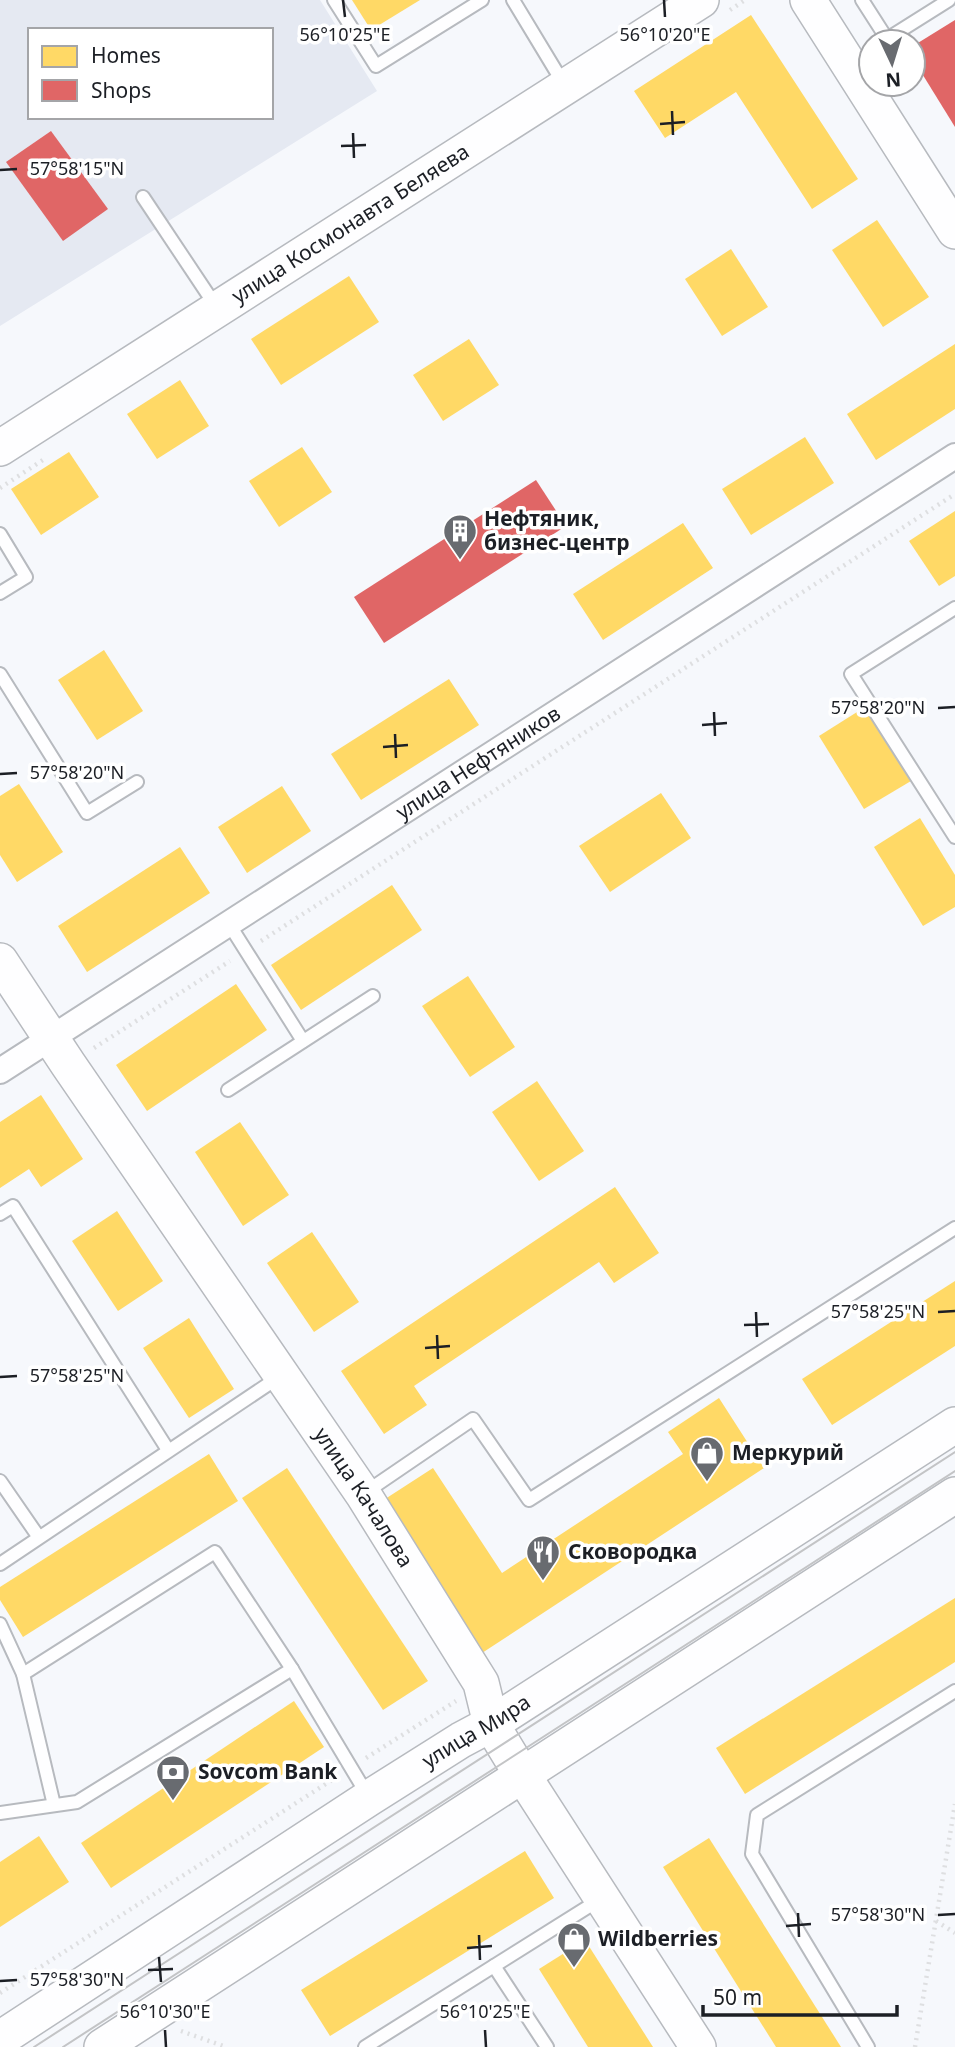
<svg xmlns="http://www.w3.org/2000/svg" width="955" height="2047" font-family="'Noto Sans',sans-serif">
<style>
.built{fill:#e5e9f2;fill-rule:evenodd}
.homes{fill:#ffd966}
.shops{fill:#e06666}
.lines{fill:none;stroke-linecap:round;stroke-linejoin:round}
.lane-casing{stroke:#b7babf;stroke-width:16}
.street-casing{stroke:#b7babf;stroke-width:28}
.secondary-casing{stroke:#b7babf;stroke-width:38}
.path{stroke:#dedfe1;stroke-width:4.5;stroke-dasharray:2 5;stroke-linecap:butt}
.lane{stroke:#fefeff;stroke-width:12}
.street{stroke:#fefeff;stroke-width:24}
.secondary{stroke:#fefeff;stroke-width:35}
.tram{stroke:#c3c4c6;stroke-width:2}
.ticks{fill:none;stroke:#1c1f25;stroke-width:2.5}
.labels{text-anchor:middle;stroke-width:7;stroke-linejoin:round;paint-order:stroke}
.street-label{font-size:21px;fill:#1c1f25;stroke:#fff}
.poi-label{font-size:21px;font-weight:bold;fill:#1c1f25;stroke:#fff;text-anchor:start}
.ticks-label{font-size:18px;text-anchor:middle;fill:#1c1f25;stroke:#fff;stroke-width:7;stroke-linejoin:round;paint-order:stroke}
</style>
<rect width="100%" height="100%" fill="#f6f8fc"/>
<path class="built" d="M0,0h320l57,91 -377,235zM30,30h241v87h-241z"/>
<g class="homes">
<polygon points="352,0 420,0 371,30"/>
<polygon points="751,15 858,179 812,209 736,92 665,138 634,91"/>
<polygon points="877,220 929,297 883,327 832,250"/>
<polygon points="731,249 768,307 722,336 685,279"/>
<polygon points="349,276 379,322 281,385 251,339"/>
<polygon points="469,339 499,385 443,421 413,375"/>
<polygon points="955,344 955,409 876,460 847,414"/>
<polygon points="180,380 209,426 157,459 127,414"/>
<polygon points="805,437 834,483 751,535 722,489"/>
<polygon points="302,447 332,492 279,527 249,481"/>
<polygon points="69,452 99,497 41,535 11,489"/>
<polygon points="955,511 955,576 939,586 909,541"/>
<polygon points="683,523 713,568 603,640 573,594"/>
<polygon points="104,650 143,711 97,740 58,680"/>
<polygon points="449,679 479,725 361,800 331,754"/>
<polygon points="865,707 911,781 864,809 819,736"/>
<polygon points="19,784 63,852 17,882 0,855 0,796"/>
<polygon points="282,786 311,831 247,873 218,827"/>
<polygon points="661,793 691,838 610,892 579,846"/>
<polygon points="920,818 955,875 955,907 923,926 874,847"/>
<polygon points="180,847 210,893 87,972 58,926"/>
<polygon points="392,885 422,930 301,1010 271,965"/>
<polygon points="468,976 515,1047 470,1077 422,1006"/>
<polygon points="236,984 267,1030 147,1111 116,1065"/>
<polygon points="537,1081 584,1151 539,1181 492,1112"/>
<polygon points="41,1095 83,1159 41,1187 29,1169 0,1188 0,1122"/>
<polygon points="240,1122 289,1195 243,1226 195,1152"/>
<polygon points="615,1187 659,1253 614,1283 599,1262 414,1386 427,1405 384,1434 341,1371"/>
<polygon points="117,1211 163,1281 118,1311 72,1241"/>
<polygon points="312,1232 359,1302 314,1332 267,1263"/>
<polygon points="955,1281 955,1346 832,1425 802,1379"/>
<polygon points="189,1318 234,1389 189,1418 143,1348"/>
<polygon points="719,1398 764,1468 482,1653 382,1501 433,1468 502,1573 683,1454 668,1432"/>
<polygon points="209,1454 238,1501 23,1637 0,1600 0,1587"/>
<polygon points="287,1468 428,1681 383,1710 242,1498"/>
<polygon points="955,1598 955,1662 745,1794 716,1748"/>
<polygon points="294,1701 324,1747 111,1888 81,1843"/>
<polygon points="39,1836 69,1882 0,1927 0,1862"/>
<polygon points="709,1838 841,2047 776,2047 663,1867"/>
<polygon points="525,1851 554,1898 330,2036 301,1990"/>
<polygon points="585,1940 653,2047 588,2047 539,1969"/>
</g>
<g class="shops">
<polygon points="955,20 955,127 913,59 913,46"/>
<polygon points="51,131 108,209 63,241 6,162"/>
<polygon points="536,480 566,526 384,643 354,597"/>
</g>
<g class="lines">
<g class="lane-casing">
<g id="lane">
<polyline points="334,0 376,66 482,0"/>
<polyline points="513,0 565,86"/>
<polyline points="862,0 887,39 949,0"/>
<polyline points="143,197 217,308"/>
<polyline points="0,534 26,577 0,593"/>
<polyline points="955,608 851,674 955,837"/>
<polyline points="0,674 87,813 137,782"/>
<polyline points="229,924 303,1041"/>
<polyline points="228,1090 373,996"/>
<polyline points="0,1214 13,1206 168,1450"/>
<polyline points="0,1481 38,1536"/>
<polyline points="366,1492 473,1419 529,1500 955,1228"/>
<polyline points="0,1564 279,1377"/>
<polyline points="0,1624 23,1674"/>
<polyline points="54,1805 23,1674 215,1552 292,1669"/>
<polyline points="0,1813 77,1802 292,1669 368,1796"/>
<polyline points="494,1966 547,2047"/>
<polyline points="365,2047 599,1900"/>
<polyline points="868,2047 752,1854 757,1815 955,1691"/>
</g>
</g>
<g class="street-casing">
<g id="street">
<path id="s1" d="M0,1071l955,-615"/>
</g>
</g>
<g class="secondary-casing">
<g id="secondary">
<polyline points="808,0 955,231"/>
<path id="s2" d="M0,448l701,-448"/>
<path id="s3" d="M0,961l68,103 295,430 118,189 10,41 20,33 187,290"/>
<path id="s4" d="M0,2039l369,-241 92,-58 30,-16 464,-299"/>
<polyline points="102,2047 955,1495"/>
</g>
</g>
<g class="path">
<polyline points="730,10 745,0"/>
<polyline points="0,488 46,458"/>
<polyline points="261,941 955,494"/>
<polyline points="94,1048 230,961"/>
<polyline points="366,1758 456,1701"/>
<polyline points="936,1921 955,1933"/>
<polyline points="0,1993 335,1778"/>
<polyline points="181,2031 226,2047"/>
<polyline points="915,2047 955,1804"/>
</g>
<use href="#lane" class="lane"/>
<use href="#street" class="street"/>
<use href="#secondary" class="secondary"/>
<g class="tram">
<polyline points="34,2047 955,1452"/>
<polyline points="63,2047 955,1471"/>
</g>
</g>
<path class="ticks" d="M343,0l2,17M664,0l1,17M672,111l1,24M660,124l25,-2M353,133l1,25M341,146l25,-1M0,170l17,-1M938,708l17,-1M714,712l1,24M702,725l25,-2M395,734l1,24M383,747l25,-2M0,774l17,-1M756,1312l1,25M938,1312l17,-1M744,1325l25,-1M437,1335l1,24M425,1348l25,-2M0,1377l17,-1M798,1913l1,24M938,1915l17,-1M786,1926l25,-2M479,1935l1,25M467,1948l25,-2M159,1957l2,25M148,1970l25,-1M0,1981l17,-1M165,2030l1,17M485,2030l1,17"/>
<defs>
<g id="building-pin" transform="scale(1.75)"><path d="M0 17L-7.5 6A9.5 9.5 0 1 1 7.5 6Z" fill="#686b70" stroke="#fff"/><path d="M-4-6H4V6H1V3H-1V6H-4ZM-2.5-4.3h1.7v1.8h-1.7ZM.8-4.3h1.7v1.8H.8ZM-2.5-1h1.7V.8h-1.7ZM.8-1h1.7V.8H.8Z" fill="#fff"/></g>
<g id="shop-pin" transform="scale(1.75)"><path d="M0 17L-7.5 6A9.5 9.5 0 1 1 7.5 6Z" fill="#686b70" stroke="#fff"/><path d="M-5-2.5h2.3a2.7 3.5 0 0 1 5.4 0H5L5.5 6h-11ZM-1.5-2.5h3a1.5 2.3 0 0 0-3 0Z" fill="#fff"/></g>
<g id="restaurant-pin" transform="scale(1.75)"><path d="M0 17L-7.5 6A9.5 9.5 0 1 1 7.5 6Z" fill="#686b70" stroke="#fff"/><path d="M-5-6h1v4h1v-4h1v4h1v-4h1v5L-1.5 .5V6h-2V.5L-5-1ZM5-6V6H3V1.5H1.5Q1.5-4 5-6Z" fill="#fff"/></g>
<g id="bank-pin" transform="scale(1.75)"><path d="M0 17L-7.5 6A9.5 9.5 0 1 1 7.5 6Z" fill="#686b70" stroke="#fff"/><path d="M-6-4H6V4H-6ZM0-2.3a2.3 2.3 0 1 0 0 4.6a2.3 2.3 0 1 0 0-4.6Z" fill="#fff"/></g>
</defs>
<g fill-rule="evenodd">
<use href="#building-pin" x="460" y="531"/>
<use href="#shop-pin" x="707" y="1453"/>
<use href="#restaurant-pin" x="543" y="1552"/>
<use href="#bank-pin" x="173" y="1772"/>
<use href="#shop-pin" x="574" y="1939"/>
</g>
<g class="labels">
<g class="street-label">
<text dy="7" stroke="none"><textPath href="#s2" startOffset="416">улица Космонавта Беляева</textPath></text>
<text dy="7" stroke="none"><textPath href="#s1" startOffset="569">улица Нефтяников</textPath></text>
<text dy="7" stroke="none"><textPath href="#s3" startOffset="648">улица Качалова</textPath></text>
<text dy="7" stroke="none"><textPath href="#s4" startOffset="567">улица Мира</textPath></text>
</g>
<g class="poi-label">
<text x="484" y="526">Нефтяник,<tspan x="484" dy="24">бизнес-центр</tspan></text>
<text x="732" y="1460">Меркурий</text>
<text x="568" y="1559">Сковородка</text>
<text x="198" y="1779">Sovcom Bank</text>
<text x="598" y="1946">Wildberries</text>
</g>
</g>
<g class="ticks-label">
<text x="345" y="41">56°10'25"E</text>
<text x="665" y="41">56°10'20"E</text>
<text x="77" y="175">57°58'15"N</text>
<text x="878" y="714">57°58'20"N</text>
<text x="77" y="779">57°58'20"N</text>
<text x="878" y="1318">57°58'25"N</text>
<text x="77" y="1382">57°58'25"N</text>
<text x="878" y="1921">57°58'30"N</text>
<text x="77" y="1986">57°58'30"N</text>
<text x="165" y="2018">56°10'30"E</text>
<text x="485" y="2018">56°10'25"E</text>
</g>
<rect x="28" y="28" width="245" height="91" fill="#ffffff" stroke="#a4a5a8" stroke-width="2"/>
<rect x="42" y="46" width="35" height="21" fill="#ffd966" stroke="#a4a5a8" stroke-width="2"/>
<text x="91" y="63" font-size="21" fill="#1c1f25">Homes</text>
<rect x="42" y="80" width="35" height="21" fill="#e06666" stroke="#a4a5a8" stroke-width="2"/>
<text x="91" y="98" font-size="21" fill="#1c1f25">Shops</text>
<g transform="translate(892 63) rotate(176)"><circle r="33" fill="#ffffff" stroke="#a4a5a8" stroke-width="2"/>
<path d="M0-5L12 26L0 18L-12 26Z" fill="#686b70"/>
<text y="-10" font-size="19" font-weight="bold" text-anchor="middle" fill="#1c1f25">N</text>
</g>
<path d="M703 2005v10h194v-10" fill="none" stroke="#1c1f25" stroke-width="3.5"/>
<text x="713" y="2005" font-size="21" fill="#1c1f25" stroke="#ffffff" stroke-width="5" paint-order="stroke">50 m</text>
</svg>
